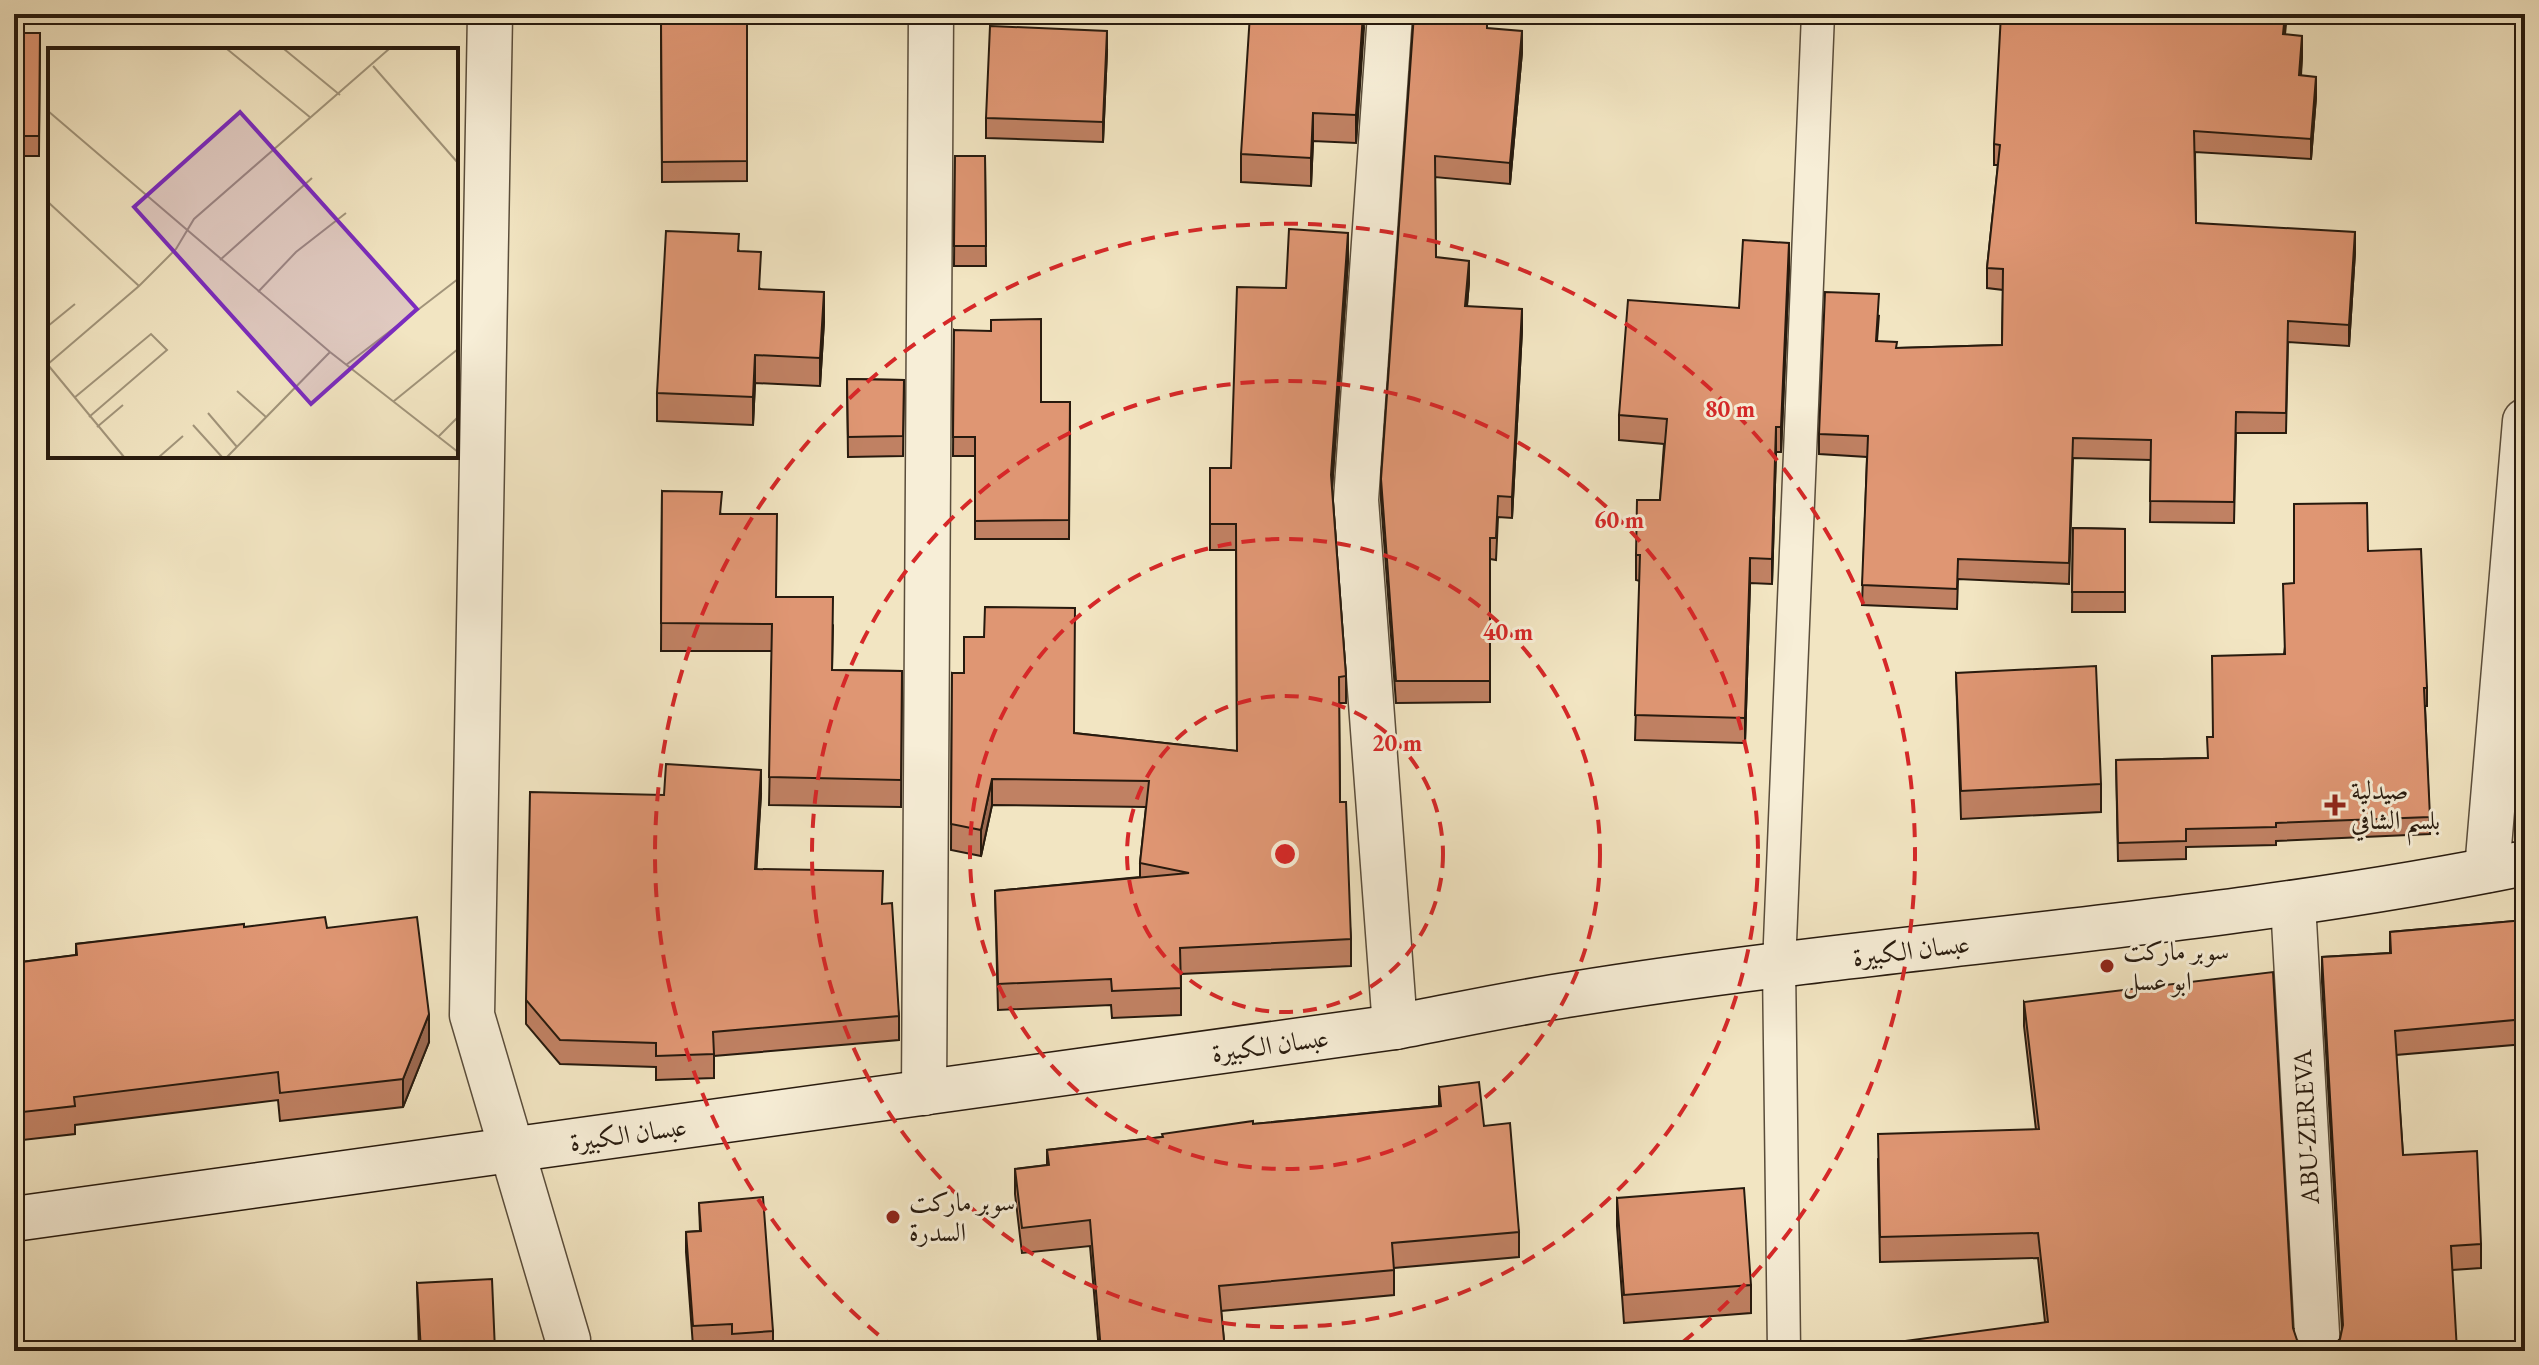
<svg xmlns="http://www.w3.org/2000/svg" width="2539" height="1365" font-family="'EB Garamond',Amiri,serif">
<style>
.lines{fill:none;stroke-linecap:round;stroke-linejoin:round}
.service-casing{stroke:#5a4d3b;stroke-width:35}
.minor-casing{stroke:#5a4d3b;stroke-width:47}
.secondary-casing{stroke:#271a0e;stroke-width:47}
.service{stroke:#f7eed7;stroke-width:32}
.minor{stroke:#f7eed7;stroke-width:44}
.secondary{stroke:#f7eed7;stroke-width:44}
.wall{fill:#c08163;stroke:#271a0e;stroke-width:2}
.shaded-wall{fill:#9c6950;stroke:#271a0e;stroke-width:2}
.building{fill:#df9673;stroke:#271a0e;stroke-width:2}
.ring{fill:none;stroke:#d62828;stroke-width:4;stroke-dasharray:14 10}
.poi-dot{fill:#8f2418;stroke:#f7eed7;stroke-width:3}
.labels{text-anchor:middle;stroke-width:6;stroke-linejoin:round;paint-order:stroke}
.poi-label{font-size:26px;fill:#271a0e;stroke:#f7eed7;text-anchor:start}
.street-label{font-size:26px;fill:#271a0e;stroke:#f7eed7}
.inset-road{fill:none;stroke:#a1947a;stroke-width:2}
.view{fill:#7b2cbf;fill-opacity:0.15;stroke:#7b2cbf;stroke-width:4}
.inset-edge{fill:none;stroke:#271a0e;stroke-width:4}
.centre{fill:#d62828;stroke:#f7eed7;stroke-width:4}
.ring-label{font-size:24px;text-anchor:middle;font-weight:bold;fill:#d62828;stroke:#f7eed7;stroke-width:6;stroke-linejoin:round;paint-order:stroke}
</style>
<rect width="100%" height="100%" fill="#f2e5c2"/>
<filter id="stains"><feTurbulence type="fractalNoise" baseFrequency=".0025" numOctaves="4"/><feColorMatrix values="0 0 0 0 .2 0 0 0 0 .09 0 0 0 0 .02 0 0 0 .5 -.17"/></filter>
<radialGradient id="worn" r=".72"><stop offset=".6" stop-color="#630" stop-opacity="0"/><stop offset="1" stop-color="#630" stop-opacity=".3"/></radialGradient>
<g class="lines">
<g class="service-casing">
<polyline id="service" points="1784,1351 1779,966 1818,14"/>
</g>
<g class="minor-casing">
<g id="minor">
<polyline points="490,14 472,1015 568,1340 568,1351"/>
<polyline points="1390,14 1356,500 1395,1027"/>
<polyline points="2487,870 2525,421"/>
<polyline points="2293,903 2318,1351"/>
<polyline points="924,1093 931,14"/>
</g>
</g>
<g class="secondary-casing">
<path id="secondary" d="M14,1219l1381,-192c59,-11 118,-24 178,-33 316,-51 638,-67 952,-131"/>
</g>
<use href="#service" class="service"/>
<use href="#minor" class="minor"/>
<use href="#secondary" class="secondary"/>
</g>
<g class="wall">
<polygon points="1364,14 1356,143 1313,141 1311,186 1241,182 1241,154"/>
<polygon points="1414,14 1487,28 1522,52 1510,184 1435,177 1436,257 1469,282 1467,306 1522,330 1512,518 1498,517 1496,560 1490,559 1490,702 1396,703 1381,500 1381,479"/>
<polygon points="661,21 747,21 747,181 662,182"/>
<polygon points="14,33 40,33 39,156 14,156"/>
<polygon points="2285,35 2302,56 2301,76 2316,97 2311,159 2195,152 2196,223 2355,252 2349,346 2288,342 2286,433 2236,433 2234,523 2150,522 2151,460 2073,458 2069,584 1958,579 1957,609 1862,605 1867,457 1819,454 1819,434 1879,315 1877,341 1897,348 2002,345 2003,290 1987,288 1987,268 1998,165 1994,165 1994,144"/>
<polygon points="1107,51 1103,142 986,138 986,118"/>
<polygon points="955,156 985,156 986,266 954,266"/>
<polygon points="739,251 760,289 824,321 820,386 755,383 753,425 657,421 657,393"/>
<polygon points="1348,260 1332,488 1346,676 1346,703 1339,703 1340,802 1351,939 1351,966 1181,974 1181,1015 1112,1018 1111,1005 998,1010 995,891 1140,877 1140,863 1146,807 992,805 981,856 951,850 952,673 1074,733 1237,751 1236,550 1210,550 1210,495 1231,468 1286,288"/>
<polygon points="1789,268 1781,452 1776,452 1772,584 1750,583 1745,743 1635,740 1640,581 1636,580 1636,555 1660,500 1664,444 1619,440 1619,415 1739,308"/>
<polygon points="954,330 1041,402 1070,402 1069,539 975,539 975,456 953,456"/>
<polygon points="847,379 904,380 903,456 848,457"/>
<polygon points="662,491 722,514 776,597 833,625 832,670 902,671 901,807 769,805 772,651 661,651"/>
<polygon points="2073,528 2125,529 2125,612 2072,612"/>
<polygon points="2368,551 2427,688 2427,706 2425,706 2430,834 2276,841 2276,845 2186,847 2186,859 2118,861 2116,760 2208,758 2213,737 2284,654 2294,583"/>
<polygon points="1956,673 2101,784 2101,812 1961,819"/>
<polygon points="761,794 756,869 883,904 899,1016 899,1040 714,1056 714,1078 656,1080 656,1067 560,1064 526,1024 526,1000 664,795"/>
<polygon points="2525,920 2525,1044 2396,1055 2403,1155 2481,1244 2481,1268 2452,1270 2331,1348 2340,1339 2342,1330 2322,982 2322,957 2390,953 2390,932"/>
<polygon points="244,927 327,928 429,1042 403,1107 280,1121 278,1100 75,1125 75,1134 14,1141 14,963 76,955 76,944"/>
<polygon points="2024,1002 2293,1328 2045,1322 2038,1258 1880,1262 1878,1159 2036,1130 2024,1026"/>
<polygon points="1439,1087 1484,1126 1519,1232 1519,1257 1394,1268 1394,1295 1221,1311 1225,1351 1099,1351 1090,1246 1022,1253 1015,1194 1015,1169 1047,1165 1047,1150 1162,1137 1253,1124 1439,1106"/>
<polygon points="1617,1198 1751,1285 1751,1313 1624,1323 1617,1226"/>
<polygon points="699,1203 773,1331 773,1351 732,1351 732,1343 693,1346 686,1252 686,1232 700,1231"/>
<polygon points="417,1283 495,1351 419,1351"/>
</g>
<g class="shaded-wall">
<polygon points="1363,14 1364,28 1356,143 1356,115"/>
<polygon points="2285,14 2287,14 2283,55 2283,34"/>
<polygon points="1107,31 1107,51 1103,142 1103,122"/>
<polygon points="1522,31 1522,52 1510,184 1510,163"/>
<polygon points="2302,36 2302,56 2299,96 2299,75"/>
<polygon points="2316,77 2316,97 2311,159 2311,139"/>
<polygon points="1313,113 1313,141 1311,186 1311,158"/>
<polygon points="2355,232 2355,252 2349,346 2349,325"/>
<polygon points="1348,233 1348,260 1331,502 1331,475"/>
<polygon points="1789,243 1789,268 1781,452 1781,427"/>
<polygon points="1469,261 1469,282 1465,327 1465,306"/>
<polygon points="824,292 824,321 820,386 820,358"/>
<polygon points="1522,309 1522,330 1512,518 1512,497"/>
<polygon points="755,355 755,383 753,425 753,397"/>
<polygon points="1776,427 1776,452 1772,584 1772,559"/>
<polygon points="1750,558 1750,583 1745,743 1745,718"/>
<polygon points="761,770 761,794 755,893 755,869"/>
<polygon points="992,779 992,805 981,856 981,830"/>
<polygon points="429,1014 429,1042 403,1107 403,1079"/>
</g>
<g class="building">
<polygon points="1250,14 1363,14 1356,115 1313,113 1311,158 1241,154"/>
<polygon points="1414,14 1487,14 1487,28 1522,31 1510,163 1435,156 1436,257 1469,261 1465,306 1522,309 1512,497 1498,496 1496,538 1490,538 1490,681 1396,681 1381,479"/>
<polygon points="2001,14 2285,14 2283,34 2302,36 2299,75 2316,77 2311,139 2194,131 2196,223 2355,232 2349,325 2288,321 2286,413 2236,412 2234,502 2150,501 2151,440 2073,438 2069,563 1958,559 1957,589 1862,585 1868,436 1819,434 1825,292 1879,294 1876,341 1897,342 1896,348 2002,345 2003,269 1987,268 2000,145 1994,144"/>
<polygon points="661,21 747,21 747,161 662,162"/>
<polygon points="990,26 1107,31 1103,122 986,118"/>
<polygon points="14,33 40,33 39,136 14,136"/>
<polygon points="955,156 985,156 986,246 954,246"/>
<polygon points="1289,229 1348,233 1331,475 1346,676 1339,677 1340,802 1346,802 1351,939 1180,948 1181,988 1112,991 1111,979 998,984 995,891 1189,873 1140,863 1149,781 992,779 981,830 951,824 952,673 964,673 964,637 984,637 985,607 1075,608 1074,733 1237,751 1236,524 1210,524 1210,468 1231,468 1237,287 1286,288"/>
<polygon points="666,231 739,234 738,251 761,252 759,289 824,292 820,358 755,355 753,397 657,393"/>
<polygon points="1743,240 1789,243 1781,427 1776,427 1772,559 1750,558 1745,718 1635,715 1640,555 1636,555 1637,500 1660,500 1667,419 1619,415 1628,300 1739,308"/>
<polygon points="1041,319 1041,402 1070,402 1069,520 975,521 975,437 953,437 954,330 991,331 991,320"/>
<polygon points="847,379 904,380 903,436 848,437"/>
<polygon points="662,491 722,492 720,514 777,514 776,597 833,597 832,670 902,671 901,780 769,777 772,624 661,623"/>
<polygon points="2367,503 2368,551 2421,549 2427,688 2424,688 2430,817 2276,823 2276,827 2186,829 2186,841 2118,843 2116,760 2208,758 2207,737 2213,737 2212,656 2285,654 2283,584 2294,583 2294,504"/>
<polygon points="2073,528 2125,529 2125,592 2072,592"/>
<polygon points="2096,666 2101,784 1961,791 1956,673"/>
<polygon points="666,764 761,770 755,869 883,871 882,904 892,903 899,1016 713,1032 714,1054 656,1056 656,1043 560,1040 526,1000 530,792 664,795"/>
<polygon points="325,917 327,928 417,917 429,1014 403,1079 280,1093 278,1072 74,1097 75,1106 14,1113 14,963 77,955 76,944 244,924 244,927"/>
<polygon points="2525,920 2525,1019 2395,1031 2403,1155 2477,1151 2481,1244 2451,1246 2457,1351 2321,1351 2331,1348 2340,1339 2343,1325 2322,957 2391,953 2390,932"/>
<polygon points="2273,972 2293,1328 2297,1340 2306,1348 2318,1351 1868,1351 1867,1346 2048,1322 2038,1233 1880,1237 1878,1134 2039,1129 2024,1002"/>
<polygon points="1479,1082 1484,1126 1510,1123 1519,1232 1392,1243 1394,1270 1219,1286 1225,1351 1101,1351 1090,1220 1022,1228 1015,1169 1049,1165 1047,1150 1163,1137 1162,1134 1253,1121 1253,1124 1441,1106 1439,1087"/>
<polygon points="1744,1188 1751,1285 1624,1295 1617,1198"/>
<polygon points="763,1197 773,1331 732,1334 732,1324 693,1326 686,1232 701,1231 699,1203"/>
<polygon points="492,1279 495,1351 421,1351 417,1283"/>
</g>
<g class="ring">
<circle cx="1285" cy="854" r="158"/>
<circle cx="1285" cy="854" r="315"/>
<circle cx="1285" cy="854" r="473"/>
<path d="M897 1350A630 630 0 1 1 1673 1350"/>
</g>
<g class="poi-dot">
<path d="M2331 793h8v8h8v8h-8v8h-8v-8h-8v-8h8z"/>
<circle cx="2107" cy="966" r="8"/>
<circle cx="893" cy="1217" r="8"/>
</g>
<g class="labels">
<g class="poi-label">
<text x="2351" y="799">صيدلية<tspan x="2351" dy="30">بلسم الشافي</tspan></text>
<text x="2123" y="960">سوبر ماركت<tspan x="2123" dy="30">ابو عسل</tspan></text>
<text x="909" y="1211">سوبر ماركت<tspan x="909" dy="30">السدرة</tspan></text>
</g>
<g class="street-label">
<text transform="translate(1911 950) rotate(-7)" y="9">عبسان الكبيرة</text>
<text transform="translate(1270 1045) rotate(-8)" y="9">عبسان الكبيرة</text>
<text transform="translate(2306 1127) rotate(-93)" y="9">ABU-ZEREVA</text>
<text transform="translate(628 1134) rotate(-8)" y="9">عبسان الكبيرة</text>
</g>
</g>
<g transform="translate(48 48)">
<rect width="410" height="410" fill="#f2e5c2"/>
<path class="inset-road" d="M179,1l84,69M236,1l56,46M325,18l85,97M0,63l282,241 128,100M0,154l91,84M172,212l92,-82M210,244l38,-40 50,-39M0,278l27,-22M0,316l91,-78 37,-37 18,-30 195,-170M0,317l76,92M298,317l112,-86M189,343l29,26M26,350l77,-64 16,16 -78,67M346,353l64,-52M160,365l29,34M145,377l29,32M49,379l26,-22M391,388l19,-19M111,409l24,-21M179,409l103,-105"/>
<path class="view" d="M192,64l177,197 -106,95 -177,-197z"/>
<rect width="410" height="410" class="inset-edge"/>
</g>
<circle cx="1285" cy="854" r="12" class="centre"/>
<g class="ring-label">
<text x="1730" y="417">80 m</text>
<text x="1619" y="528">60 m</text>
<text x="1508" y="640">40 m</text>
<text x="1397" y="751">20 m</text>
</g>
<rect width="2539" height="1365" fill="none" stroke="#f2e5c2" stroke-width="48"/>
<rect x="16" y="16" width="2507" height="1333" fill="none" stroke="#271a0e" stroke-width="4"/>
<rect x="24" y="24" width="2491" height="1317" fill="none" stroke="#271a0e" stroke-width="2"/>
<rect width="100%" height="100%" filter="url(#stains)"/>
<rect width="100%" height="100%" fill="url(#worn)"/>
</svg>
